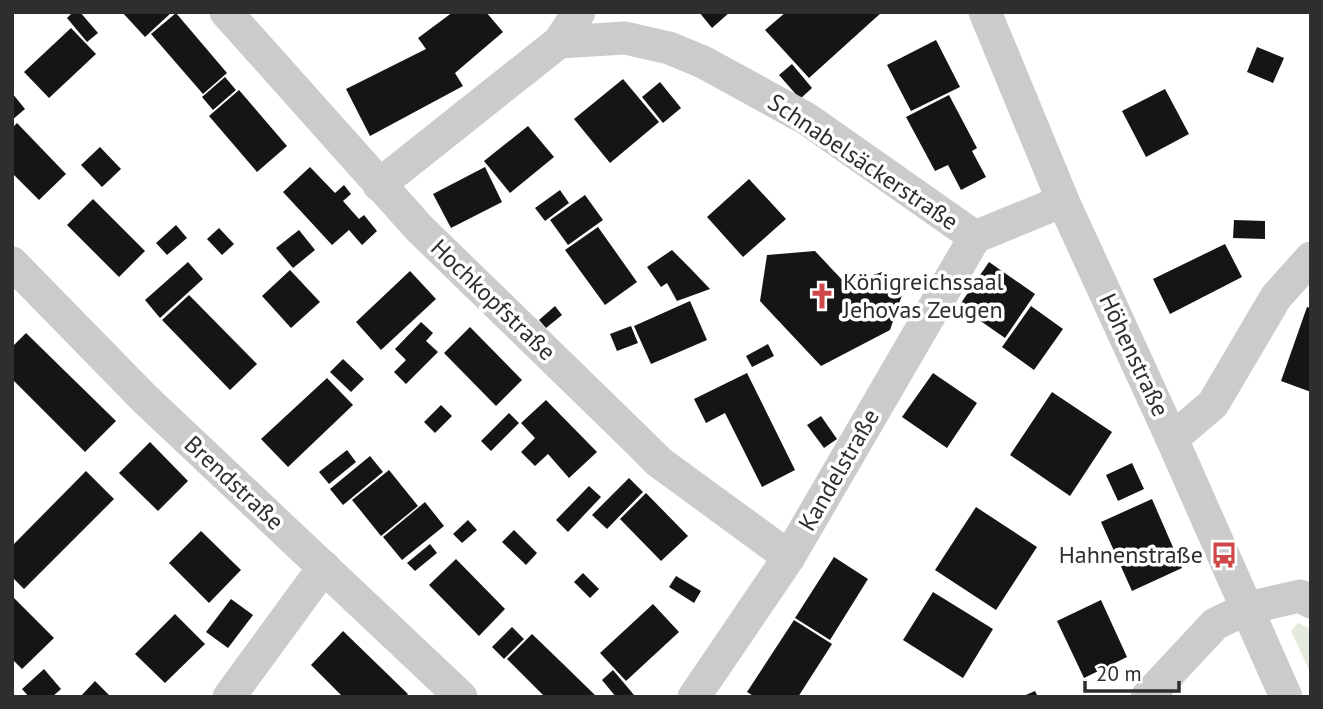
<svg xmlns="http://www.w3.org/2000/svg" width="1323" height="709" font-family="'PT Sans',sans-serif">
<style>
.green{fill:#e4eade}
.building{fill:#151515}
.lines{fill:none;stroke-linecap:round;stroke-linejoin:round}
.minor{stroke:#cbcbcb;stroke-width:33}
.labels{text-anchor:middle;stroke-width:7;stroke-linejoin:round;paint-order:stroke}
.street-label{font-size:24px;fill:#2e2e2e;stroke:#fff}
.poi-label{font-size:24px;fill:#2e2e2e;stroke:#fff;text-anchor:start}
</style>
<rect width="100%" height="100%" fill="#fff"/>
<polygon class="green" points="1298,623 1311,629 1311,674 1291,631"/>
<g class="building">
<polygon points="73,12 80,12 98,33 87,42 67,18"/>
<polygon points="122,12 172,12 145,37"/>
<polygon points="453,12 486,12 503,32 455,73 463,86 370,136 346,89 426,49 418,38"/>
<polygon points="699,12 730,12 712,28"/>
<polygon points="786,12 882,12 809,78 765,30"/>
<polygon points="176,13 227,73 203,94 151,34"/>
<polygon points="71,28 96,54 49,98 24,72"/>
<polygon points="936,40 960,87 911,111 887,65"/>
<polygon points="1257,47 1284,58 1273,83 1247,72"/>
<polygon points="792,64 812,88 800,99 779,75"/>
<polygon points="225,77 236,90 213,110 202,97"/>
<polygon points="623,79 659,122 610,163 574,119"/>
<polygon points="660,82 681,108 663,123 642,97"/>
<polygon points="1165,89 1189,134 1146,157 1122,111"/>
<polygon points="239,90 287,146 257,172 209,116"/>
<polygon points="12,93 25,109 12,120"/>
<polygon points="949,95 977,148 972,151 986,177 961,190 948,165 935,171 906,117"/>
<polygon points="17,123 66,174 39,200 12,173 12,128"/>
<polygon points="528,126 554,157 510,193 484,161"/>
<polygon points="100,147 121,169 102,187 81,165"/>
<polygon points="310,167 335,193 344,185 351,194 343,201 359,219 364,215 377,231 362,245 349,230 332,245 283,192"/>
<polygon points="485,167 502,202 451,228 433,194"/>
<polygon points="749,179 786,219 743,257 707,217"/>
<polygon points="560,190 569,203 545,221 535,208"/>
<polygon points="585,195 603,220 568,245 550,220"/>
<polygon points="93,199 145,251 119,277 67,225"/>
<polygon points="1234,220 1265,221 1265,239 1233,238"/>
<polygon points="176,225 187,238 167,255 156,243"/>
<polygon points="598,227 637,282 605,305 565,250"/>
<polygon points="219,228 234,244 222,255 207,239"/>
<polygon points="299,230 315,250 293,268 276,248"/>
<polygon points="1225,244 1242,277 1170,314 1153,279"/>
<polygon points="672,250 689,267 710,289 677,301 667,283 661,287 647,267"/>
<polygon points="815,251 846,284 882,272 902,295 890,330 821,366 760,301 767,255"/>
<polygon points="188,262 203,279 160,318 145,300"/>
<polygon points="989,262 1035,294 1005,338 959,306"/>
<polygon points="290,270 320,302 291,328 262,296"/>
<polygon points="410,271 436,299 381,350 356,322"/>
<polygon points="189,295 257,364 230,390 162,320"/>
<polygon points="690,301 707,340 651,364 634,326"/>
<polygon points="555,306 562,315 546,328 539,320"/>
<polygon points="1031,306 1063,329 1034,370 1002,347"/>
<polygon points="1307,307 1311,308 1311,392 1281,381"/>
<polygon points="421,322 433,333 426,341 438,352 406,384 394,372 406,360 395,349"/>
<polygon points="631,326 638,343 617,351 610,334"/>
<polygon points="470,327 522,380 496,406 444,353"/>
<polygon points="26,333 116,421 85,452 12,379 12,347"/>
<polygon points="768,344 774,356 752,367 746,356"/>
<polygon points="343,359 364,379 351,392 330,372"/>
<polygon points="747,373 795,470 762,487 725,413 706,423 694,399"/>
<polygon points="933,373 977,403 947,448 902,417"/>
<polygon points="327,378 353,405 288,467 261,439"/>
<polygon points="1052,392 1112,432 1070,496 1010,455"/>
<polygon points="546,400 597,452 569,478 548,454 535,466 521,452 535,438 521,423"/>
<polygon points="441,405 452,416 435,433 424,422"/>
<polygon points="509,413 519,423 491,451 481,441"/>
<polygon points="821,416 837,439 824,448 807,425"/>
<polygon points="150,442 188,481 158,511 119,473"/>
<polygon points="347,450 356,462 329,484 319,472"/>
<polygon points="370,456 383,472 343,505 330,489"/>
<polygon points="1132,463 1144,489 1118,501 1106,475"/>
<polygon points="389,470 418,506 381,536 352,500"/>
<polygon points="86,471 114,499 24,589 12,577 12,546"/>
<polygon points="629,478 643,492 607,529 592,515"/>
<polygon points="589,486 601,497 568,532 556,520"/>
<polygon points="646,493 688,536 661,561 620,519"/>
<polygon points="1152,499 1182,568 1132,591 1101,522"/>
<polygon points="425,502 444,526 402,560 383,537"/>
<polygon points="976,507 1037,547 996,610 935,570"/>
<polygon points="468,520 477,530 462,543 453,534"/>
<polygon points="514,530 537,553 526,565 502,542"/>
<polygon points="201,531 241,570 209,603 169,563"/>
<polygon points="430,544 437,553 415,571 407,563"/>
<polygon points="834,557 868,579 830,640 795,618"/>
<polygon points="456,559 505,609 479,636 429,585"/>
<polygon points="583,573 599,589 590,598 574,582"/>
<polygon points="676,576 701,591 694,603 669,587"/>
<polygon points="933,592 993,629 963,678 903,640"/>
<polygon points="12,596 54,638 22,669 12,659"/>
<polygon points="231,599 253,615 228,648 206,632"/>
<polygon points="1101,600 1127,657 1084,678 1057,621"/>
<polygon points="653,604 679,632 626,681 600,653"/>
<polygon points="175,614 205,644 165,683 135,654"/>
<polygon points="794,620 832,644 798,697 755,697 747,692"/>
<polygon points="512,627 524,639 504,659 492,647"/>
<polygon points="343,631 408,694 405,697 343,697 311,665"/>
<polygon points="532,634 559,660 597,697 545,697 507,659"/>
<polygon points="44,669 61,689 52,697 29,697 22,689"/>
<polygon points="613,670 634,695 632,697 616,697 602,680"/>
<polygon points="95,681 111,697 80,697"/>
<polygon points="1035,691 1038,697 1021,697"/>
</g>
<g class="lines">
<g class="minor">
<polyline points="226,12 419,228 639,442 659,462 789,557"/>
<polyline points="985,12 1063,201 1172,439 1286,697"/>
<polyline points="559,42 579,12"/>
<polyline points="379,185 559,42 625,38 669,48 703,62 807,119 975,237 1063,201"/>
<polyline points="12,263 145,399 461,697"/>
<polyline points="1172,439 1213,404 1276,297 1311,258"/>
<polyline points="229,697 324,567"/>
<polyline points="694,697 789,557 975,237"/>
<polyline points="1147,697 1215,624 1248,608 1300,596 1311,602"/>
</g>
</g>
<defs>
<g id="church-bare" transform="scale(2.1)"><path d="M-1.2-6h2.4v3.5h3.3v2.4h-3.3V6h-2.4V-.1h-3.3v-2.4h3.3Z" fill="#cf4749" stroke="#fff" stroke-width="2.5" paint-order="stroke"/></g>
<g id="bus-bare" transform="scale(2.1)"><path d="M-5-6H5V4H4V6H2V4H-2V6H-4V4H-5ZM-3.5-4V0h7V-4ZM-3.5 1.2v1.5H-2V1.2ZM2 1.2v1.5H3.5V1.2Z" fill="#cf4749" stroke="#fff" stroke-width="2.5" paint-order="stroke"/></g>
</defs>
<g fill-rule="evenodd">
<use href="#church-bare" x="822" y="296"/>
<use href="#bus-bare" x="1224" y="555"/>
</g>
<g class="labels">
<g class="street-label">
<text transform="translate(863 162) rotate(34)" y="8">Schnabelsäckerstraße</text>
<text transform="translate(493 300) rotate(44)" y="8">Hochkopfstraße</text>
<text transform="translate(1134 355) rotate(65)" y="8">Höhenstraße</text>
<text transform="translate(839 470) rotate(-60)" y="8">Kandelstraße</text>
<text transform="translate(234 483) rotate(43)" y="8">Brendstraße</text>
</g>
<g class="poi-label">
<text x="843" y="290">Königreichssaal<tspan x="843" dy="28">Jehovas Zeugen</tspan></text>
<text x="1203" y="563" text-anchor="end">Hahnenstraße</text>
</g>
</g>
<rect width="1323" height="709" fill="none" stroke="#2e2e2e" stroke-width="28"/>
<path d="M1085 681v10h94v-10" fill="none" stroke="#2e2e2e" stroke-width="3.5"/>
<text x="1096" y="681" font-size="21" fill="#2e2e2e" stroke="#ffffff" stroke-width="5" paint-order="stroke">20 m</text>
</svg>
